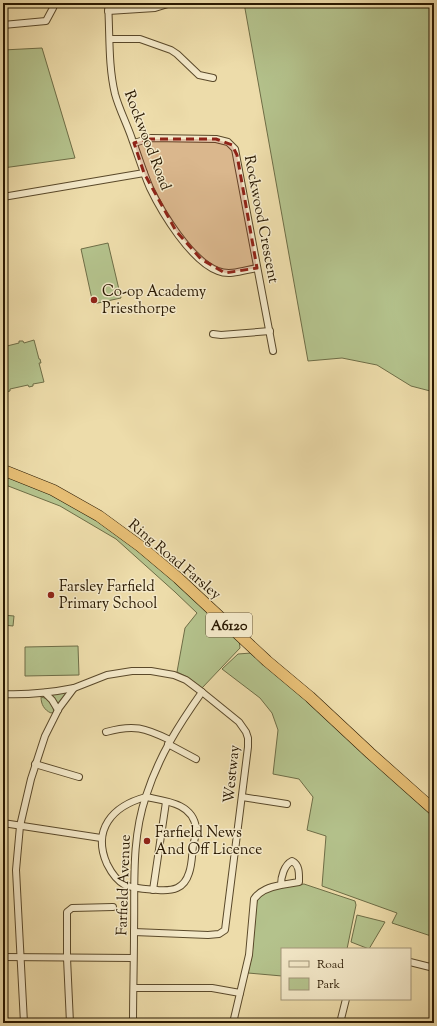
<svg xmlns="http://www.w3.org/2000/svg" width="437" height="1026" font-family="'Sorts Mill Goudy',serif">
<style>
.green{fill:#b4c28c;stroke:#6e6d46}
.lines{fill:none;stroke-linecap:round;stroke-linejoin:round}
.minor-casing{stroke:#5a492a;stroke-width:8}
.trunk-casing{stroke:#291800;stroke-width:12}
.minor{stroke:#f3e8c8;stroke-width:6}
.trunk{stroke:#e6be75;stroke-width:11}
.marked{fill:#8f2418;fill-opacity:0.2;stroke:#8f2418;stroke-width:3;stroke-dasharray:8 5;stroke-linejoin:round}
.poi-dot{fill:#8f2418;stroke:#f3e8c8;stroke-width:1.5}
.labels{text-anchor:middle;stroke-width:3;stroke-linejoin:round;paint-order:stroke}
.shield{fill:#f3e8c8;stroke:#66563c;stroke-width:1}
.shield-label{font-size:14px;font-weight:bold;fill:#291800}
.street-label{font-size:15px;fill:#291800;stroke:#f3e8c8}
.poi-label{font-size:15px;fill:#291800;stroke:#f3e8c8;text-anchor:start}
</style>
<rect width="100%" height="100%" fill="#eddcaa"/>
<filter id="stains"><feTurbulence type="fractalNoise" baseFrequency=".005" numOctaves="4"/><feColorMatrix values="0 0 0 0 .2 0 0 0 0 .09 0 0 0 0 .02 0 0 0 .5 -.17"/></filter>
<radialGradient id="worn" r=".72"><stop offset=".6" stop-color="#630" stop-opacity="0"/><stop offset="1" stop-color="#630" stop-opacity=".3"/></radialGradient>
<g class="green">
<polygon points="244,3 434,3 434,392 411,386 377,365 342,358 308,361"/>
<polygon points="42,48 75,158 3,168 3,50"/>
<polygon points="108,243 121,298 93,304 81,249"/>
<polygon points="34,340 39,359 40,359 41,363 39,363 44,382 33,384 33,386 29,387 28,385 10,389 10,391 6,392 5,390 3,390 3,347 19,343 19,341 23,341 24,343"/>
<polygon points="3,475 24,482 75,505 154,562 239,640 240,648 202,688 189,678 177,672 185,628 197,613 175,592 116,539 60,506 3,484"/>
<polygon points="3,615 14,616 13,626 3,625"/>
<polygon points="78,646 79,675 25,676 25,647"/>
<polygon points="251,653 280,677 434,817 434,937 392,923 397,913 322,886 326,836 307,830 313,797 299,779 273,774 278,730 272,713 260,698 222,669 238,654"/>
<polygon points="68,692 58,703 51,695"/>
<path d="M41,697l7,2 5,9 1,4 -3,1c-7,-3 -10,-9 -10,-16z"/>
<polygon points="304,884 355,901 356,905 347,949 282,949 282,976 248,973 252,955 257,899 269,890"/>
<polygon points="357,915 385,922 369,949 351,942"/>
</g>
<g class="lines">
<g class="minor-casing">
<g id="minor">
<path d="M108,3c2,30 0,62 7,91 4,15 12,30 17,45 6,16 11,33 18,49 12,25 41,73 68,83 12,5 27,-1 39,-3"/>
<polyline points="108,11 155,8 171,3"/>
<polyline points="3,25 46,21 53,8"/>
<polyline points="110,39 140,39 171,50 177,54 199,75 213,78"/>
<polyline points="134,143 151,138 216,139 228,142 235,149 273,351"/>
<polyline points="3,197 144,173"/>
<polyline points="213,334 221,335 270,331"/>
<polyline points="45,693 52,700 58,710"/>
<path d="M3,694c25,1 46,-1 71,-6"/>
<path d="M106,732c28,-8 39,-4 64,8"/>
<polyline points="168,744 196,759"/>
<polyline points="35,764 79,777"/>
<path d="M146,797c19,4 47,6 50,31 1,5 -2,13 -3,18 -1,9 -1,19 -4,27 -5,16 -16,18 -31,17 -11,-1 -23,-1 -33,-5 -8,-4 -14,-13 -18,-21 -15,-34 5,-58 39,-67z"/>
<polyline points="242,797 287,804"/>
<polyline points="3,823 101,838"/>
<polyline points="153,890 166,802"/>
<polyline points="3,957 133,958"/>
<polyline points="410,962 434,968"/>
<polyline points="134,988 212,988 240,993"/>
<polyline points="24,1023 16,870 20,826 31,779 45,736 59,708 74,688 107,675 132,671 151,671 174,675 186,680 202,692 239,722 246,732 248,738 248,747 225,930 219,934 208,935 134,932"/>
<polyline points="70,1023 67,958 67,912 72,908 113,907"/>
<path d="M133,1023c0,-30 1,-61 1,-91 1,-46 -3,-92 12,-136 13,-40 32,-70 56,-104"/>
<path d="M233,1023l16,-68 5,-56c6,-9 16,-12 27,-14 0,-8 3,-20 11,-24 8,4 7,13 7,21l-18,3"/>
<polyline points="340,1023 346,999"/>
</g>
</g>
<g class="trunk-casing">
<polyline id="trunk" points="3,470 53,490 99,516 140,546 178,578 267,661 310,697 370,753 434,810"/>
</g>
<use href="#minor" class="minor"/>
<use href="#trunk" class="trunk"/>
</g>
<path class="marked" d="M147,139h69l16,6 5,10 20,113 -32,5 -24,-14 -25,-28 -32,-58 -10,-30z"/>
<g class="poi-dot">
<circle cx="94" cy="300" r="4"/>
<circle cx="51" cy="595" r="4"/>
<circle cx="147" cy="841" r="4"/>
</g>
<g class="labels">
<rect class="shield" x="206" y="613" width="46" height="24" rx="3"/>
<g class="shield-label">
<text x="229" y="630">A6120</text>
</g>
<g class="street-label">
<text transform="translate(148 140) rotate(69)" y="5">Rockwood Road</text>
<text transform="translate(262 219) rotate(79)" y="5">Rockwood Crescent</text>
<text transform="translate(175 559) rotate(40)" y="5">Ring Road Farsley</text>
<text transform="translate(231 774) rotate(-84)" y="5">Westway</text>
<text transform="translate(123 885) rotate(-88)" y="5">Farfield Avenue</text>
</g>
<g class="poi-label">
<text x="102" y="296">Co-op Academy<tspan x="102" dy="17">Priesthorpe</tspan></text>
<text x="59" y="591">Farsley Farfield<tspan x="59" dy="17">Primary School</tspan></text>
<text x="155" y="837">Farfield News<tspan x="155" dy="17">And Off Licence</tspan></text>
</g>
</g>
<rect width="437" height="1026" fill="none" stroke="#eddcaa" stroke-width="16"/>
<rect x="4" y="4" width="429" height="1018" fill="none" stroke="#291800" stroke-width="2"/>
<rect x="8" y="8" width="421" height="1010" fill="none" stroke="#291800"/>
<rect x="281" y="948" width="130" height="52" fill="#f3e8c8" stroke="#a29578"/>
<rect x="289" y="961" width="20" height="6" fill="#f3e8c8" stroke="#a29578"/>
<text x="317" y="968" font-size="12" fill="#291800">Road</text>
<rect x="289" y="978" width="20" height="12" fill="#b4c28c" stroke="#a29578"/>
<text x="317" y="988" font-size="12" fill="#291800">Park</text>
<rect width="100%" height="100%" filter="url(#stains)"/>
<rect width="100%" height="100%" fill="url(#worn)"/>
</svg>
